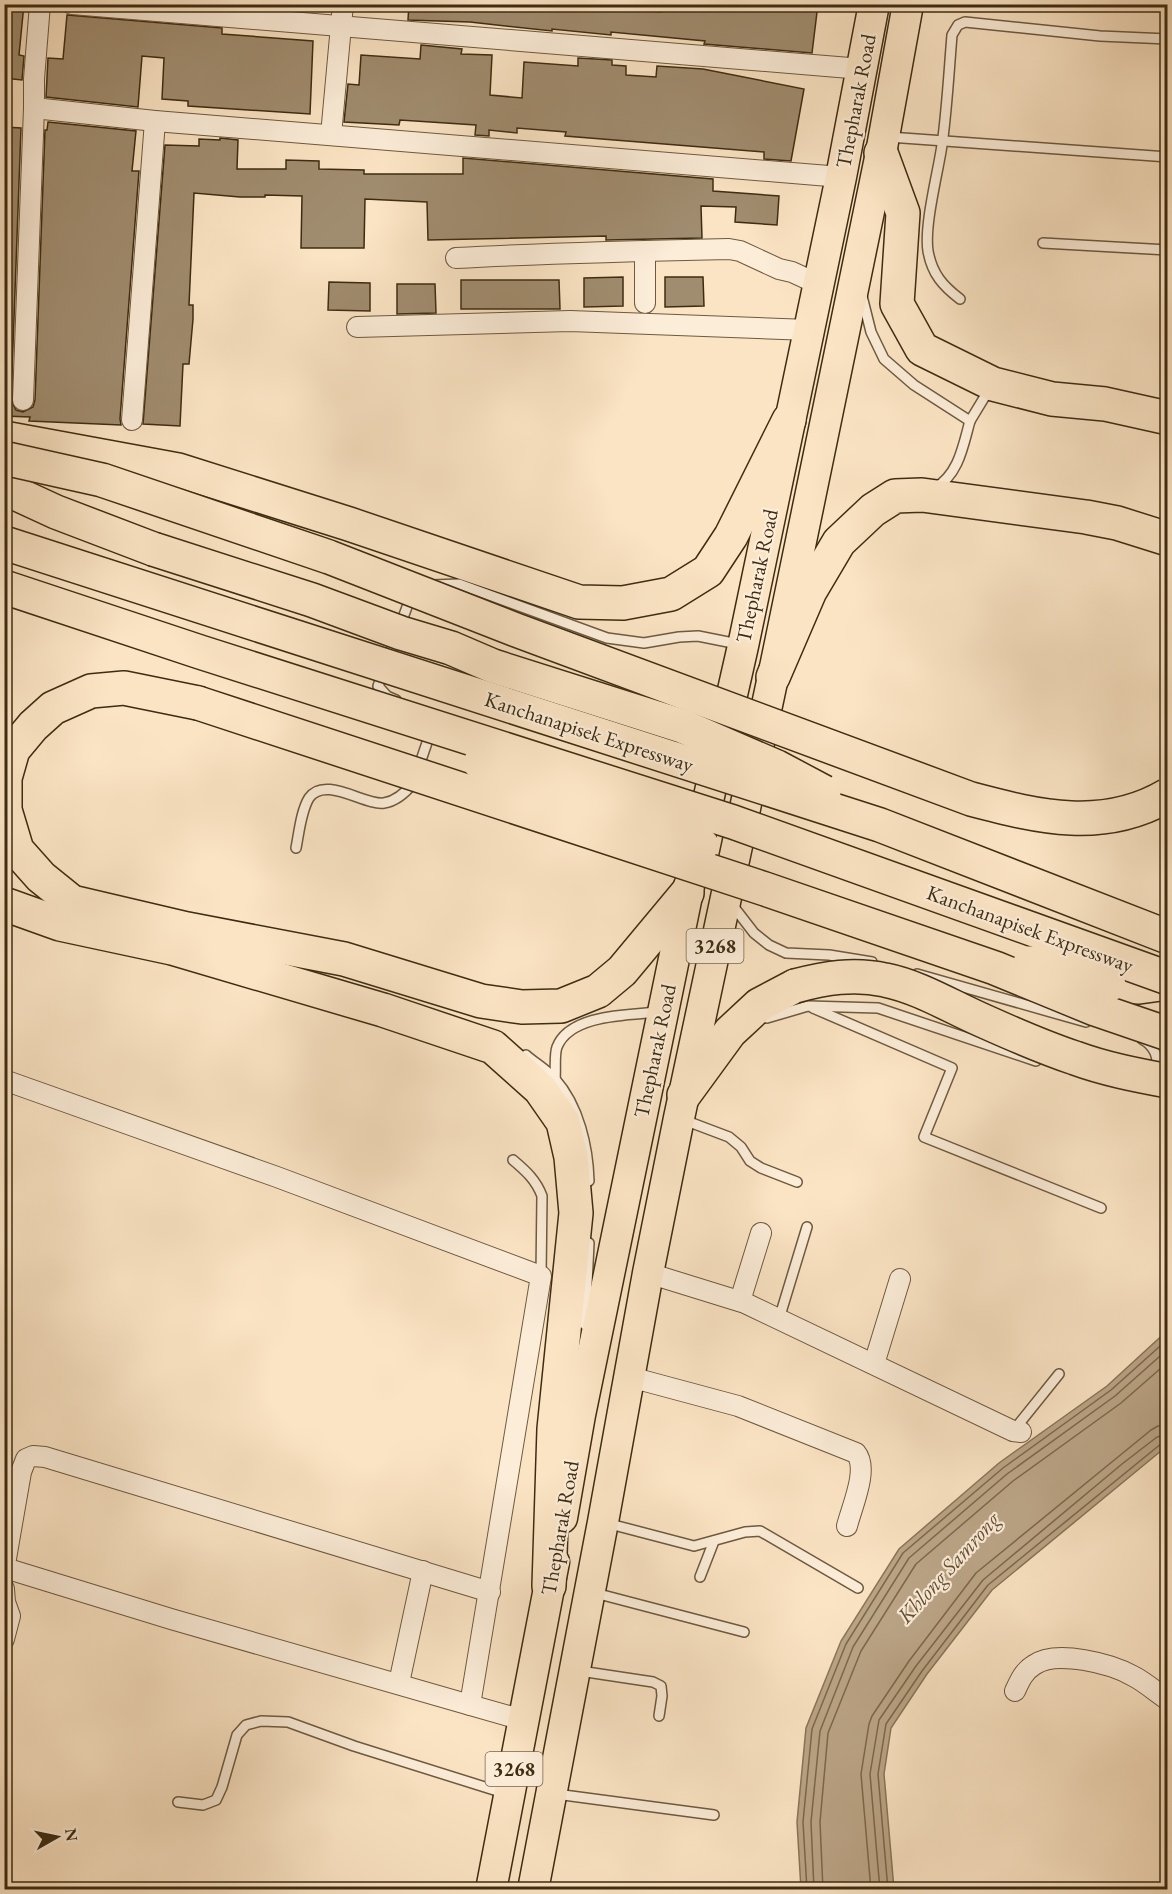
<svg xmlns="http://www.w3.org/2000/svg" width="1172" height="1894" font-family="'EB Garamond',serif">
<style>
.water{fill:#bba587;stroke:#897558;stroke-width:1.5}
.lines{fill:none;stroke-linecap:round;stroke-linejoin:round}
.shore{stroke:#7c684c;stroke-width:1.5}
.building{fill:#a08c6f;stroke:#3e2c12;stroke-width:1.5}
.lane-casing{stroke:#6d5a3e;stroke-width:12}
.street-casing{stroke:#6d5a3e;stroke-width:22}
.primary-casing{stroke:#3e2c12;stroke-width:33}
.highway-casing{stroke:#3e2c12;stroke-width:36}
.lane{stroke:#fcedd9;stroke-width:9}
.street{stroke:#fcedd9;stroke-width:20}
.primary{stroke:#fbe4c4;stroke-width:30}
.highway{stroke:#fbe4c4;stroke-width:33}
.highway-bridge-casing{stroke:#3e2c12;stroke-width:36;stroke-linecap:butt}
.highway-bridge{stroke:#fbe4c4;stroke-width:33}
.labels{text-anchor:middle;stroke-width:4.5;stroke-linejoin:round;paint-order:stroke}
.shield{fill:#fcedd9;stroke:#77664e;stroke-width:1.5}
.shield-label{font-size:20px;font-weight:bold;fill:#3e2c12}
.street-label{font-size:21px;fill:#3e2c12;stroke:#fcedd9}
.water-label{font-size:22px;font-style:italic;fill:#645035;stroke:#fcedd9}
</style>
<rect width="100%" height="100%" fill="#fbe4c4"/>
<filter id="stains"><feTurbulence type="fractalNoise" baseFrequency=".00333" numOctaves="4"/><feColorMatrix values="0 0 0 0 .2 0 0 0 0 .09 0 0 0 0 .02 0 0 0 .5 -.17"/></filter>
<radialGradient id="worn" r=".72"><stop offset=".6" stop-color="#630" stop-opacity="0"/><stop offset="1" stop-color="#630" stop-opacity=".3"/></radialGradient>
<polygon class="water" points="1167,1331 1167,1446 992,1590 927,1674 891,1728 884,1774 894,1889 801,1889 797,1822 806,1728 841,1641 899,1549 999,1463 1107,1386"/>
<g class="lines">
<g class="shore">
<polyline points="807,1890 803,1822 812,1729 846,1644 903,1553 1003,1468 1111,1390 1168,1339"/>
<polyline points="814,1890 811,1822 820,1731 853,1647 909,1558 1007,1474 1115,1396 1168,1349"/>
<polyline points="823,1890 820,1822 828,1733 861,1651 916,1564 1013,1481 1121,1403 1168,1362"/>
<polyline points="871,1890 861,1774 869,1724 872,1716 909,1661 976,1573 1151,1430 1158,1426 1168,1425"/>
<polyline points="880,1890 870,1774 879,1720 916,1666 983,1580 1122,1464 1157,1437 1168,1434"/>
<polyline points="888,1890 878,1774 886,1724 922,1671 988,1585 1162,1443 1168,1442"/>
</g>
</g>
<g class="building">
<polygon points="4,4 24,4 19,55 24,56 22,80 4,78"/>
<polygon points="409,4 539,4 587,8 587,6 661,12 662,4 818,4 812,53 704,44 705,41 611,32 611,35 552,29 552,31 470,22 408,20"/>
<polygon points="67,15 222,28 222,34 313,41 310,114 188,106 188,101 162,99 164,58 142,56 138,107 46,97 48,58 63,59"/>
<polygon points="421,45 462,49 461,54 492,55 490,95 522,98 524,62 578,66 578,58 612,60 612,65 626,66 626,75 656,77 657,66 703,69 804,89 791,161 764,159 764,152 565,136 566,132 517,128 517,133 489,130 489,136 475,135 476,125 400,120 399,125 344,122 348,84 359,85 361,55 420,59"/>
<polygon points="48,122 136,131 132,171 139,171 120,419 121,425 29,421 30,417 4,416 4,127 21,128 11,400 16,410 23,412 33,407 35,400 45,130 47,130"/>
<polygon points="220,138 238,140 237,169 286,169 286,160 319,161 319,169 364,170 364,174 463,174 463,158 713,179 713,191 779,196 777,225 735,222 736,207 701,206 702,238 606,240 606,236 428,240 427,202 365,199 364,248 301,248 302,196 265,195 265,197 240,197 194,193 189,305 193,305 193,319 189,364 183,364 180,426 143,424 165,145 199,146 199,139 220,140"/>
<polygon points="623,277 623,306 584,307 584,278"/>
<polygon points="665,277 703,277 704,306 665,307"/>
<polygon points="461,280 559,280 560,309 461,309"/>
<polygon points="329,282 370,283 370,311 328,310"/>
<polygon points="397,284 435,284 436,313 397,314"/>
</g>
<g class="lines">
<g class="lane-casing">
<g id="lane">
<polyline points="889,137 1168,157"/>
<polyline points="1043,243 1168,250"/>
<polyline points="862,296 871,332 884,359 914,385 970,421 990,388"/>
<path d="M960,299c-17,-13 -28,-25 -32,-48 -4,-26 10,-78 14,-106 5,-36 7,-74 10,-110l6,-10 7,-3 135,14 68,3"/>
<path d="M935,488c24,-14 28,-42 35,-67"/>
<polyline points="433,585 459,584 607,638 644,643 679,637 698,636 738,644"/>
<polyline points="396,700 387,696 378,686 411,596"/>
<polyline points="418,769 431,731"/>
<path d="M296,848c3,-15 5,-37 13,-50 16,-23 56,8 75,5 13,-2 23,-12 30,-21"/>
<polyline points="730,902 754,933 769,945 786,953 829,955 872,962"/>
<polyline points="917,974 1086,1022"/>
<polyline points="813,1008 952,1068 924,1137 1101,1208"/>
<polyline points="767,1018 808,1006 878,1008 1036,1061"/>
<path d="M1142,1039c14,8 16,18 15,33"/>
<path d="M526,1055c9,8 21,15 29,24 24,27 33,68 34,102"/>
<path d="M555,1079c1,-9 -1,-24 2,-32 13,-33 72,-32 101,-35"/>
<polyline points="684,1120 729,1137 741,1147 750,1161 761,1168 797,1182"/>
<path d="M513,1160c13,11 23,20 29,36l-1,80"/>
<polyline points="779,1319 807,1227"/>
<polyline points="585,1325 589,1243"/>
<polyline points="1014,1430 1059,1374"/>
<polyline points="606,1523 694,1546 745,1532 760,1531 858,1588"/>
<polyline points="700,1577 714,1541"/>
<polyline points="595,1593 744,1632"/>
<polyline points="580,1671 653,1682 661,1686 662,1696 659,1716"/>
<polyline points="556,1794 714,1815"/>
<polyline points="178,1802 203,1805 216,1800 222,1787 237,1735 246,1725 261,1721 288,1722 354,1746 507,1794"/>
</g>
</g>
<g class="street-casing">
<g id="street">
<polyline points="40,4 34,79 34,108 155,121 841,177"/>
<polyline points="72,4 862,69"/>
<polyline points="331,135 343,4"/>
<polyline points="645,252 645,303"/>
<path d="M456,258c91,-5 182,-7 273,-9l11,2 39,18 13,3 26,12"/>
<polyline points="357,327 570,321 809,330"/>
<polyline points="23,400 34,108"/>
<polyline points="132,420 155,121"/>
<polyline points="4,1080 277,1177 541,1276 470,1705 523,1720"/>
<polyline points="648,1273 745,1303 1013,1431 1021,1432"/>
<polyline points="740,1301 761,1233"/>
<polyline points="874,1364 900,1279"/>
<path d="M630,1377l108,29 118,47c13,16 -4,53 -9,73"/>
<polyline points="5,1568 171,1619 470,1705"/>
<polyline points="4,1570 21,1472 26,1459 33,1456 45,1457 490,1592"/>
<polyline points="4,1589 5,1602 10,1616 4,1639"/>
<polyline points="399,1683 423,1571"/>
<path d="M1015,1691c5,-11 9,-20 19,-26 22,-16 78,-1 99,11 12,6 23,16 35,24"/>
</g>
</g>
<g class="primary-casing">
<g id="primary">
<polyline points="700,836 743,646 841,177 874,4"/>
<polyline points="562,1518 580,1415 689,886"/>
<polyline points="491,1890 554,1562"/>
<polyline points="533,1890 603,1522 648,1273 679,1118 773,677 881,153 908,4"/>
</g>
</g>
<g class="highway-casing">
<g id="highway">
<polyline points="881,153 903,213 897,304 922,349 993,384 1052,399 1105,404 1168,418"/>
<polyline points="4,438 178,470 349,524 579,602 623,603 671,594 708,571 731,536 789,420"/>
<polyline points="4,488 56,512 153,549"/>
<polyline points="773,677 810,591 839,542 873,510 895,496 922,495 1086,517 1117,523 1168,539"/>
<polyline points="198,703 124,688 91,691 53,708 33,726 13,750 5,778 5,810 17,850 41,877 72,902 187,929 344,959 481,1001 522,1007 561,1006 598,991 622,971 687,893"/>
<polyline points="4,904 60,924 172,948 383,1010 493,1047 540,1089 563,1122 571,1157 576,1213 554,1429 549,1586"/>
<polyline points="1109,985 1139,987 1168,983"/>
<polyline points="684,1095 730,1032 759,1005 795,986"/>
</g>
</g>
<use href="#lane" class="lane"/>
<use href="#street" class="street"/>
<use href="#primary" class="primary"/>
<use href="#highway" class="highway"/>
<g class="highway-bridge-casing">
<g id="highway-bridge">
<path d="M8,459l94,21 227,77 187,73 455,169c68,18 133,34 197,-4"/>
<polyline points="4,543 880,825 1168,937"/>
<polyline points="153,549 312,600 401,633 451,648 493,666 682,726 777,767 824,792"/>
<polyline points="4,587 200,652 733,822 1168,978"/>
<polyline points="198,703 765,889 995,968 1095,1009 1168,1034"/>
<polyline points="480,763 702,845"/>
<polyline points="1030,963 1109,985"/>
<path d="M795,986c30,-8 59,-13 90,-6 35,7 68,28 101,42 29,13 59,26 89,36 30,11 61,17 93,23"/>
</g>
</g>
<use href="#highway-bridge" class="highway-bridge"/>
</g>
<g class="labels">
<g class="shield">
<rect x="686.5" y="929" width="57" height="34" rx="4.5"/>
<rect x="485.5" y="1752" width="57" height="34" rx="4.5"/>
</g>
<g class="shield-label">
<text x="715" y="953">3268</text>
<text x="514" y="1776">3268</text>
</g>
<g class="street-label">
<text transform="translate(856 101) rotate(-79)" y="7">Thepharak Road</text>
<text transform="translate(757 576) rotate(-78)" y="7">Thepharak Road</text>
<text transform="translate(589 732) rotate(18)" y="7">Kanchanapisek Expressway</text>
<text transform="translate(1030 929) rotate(20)" y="7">Kanchanapisek Expressway</text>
<text transform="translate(655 1051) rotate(-78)" y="7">Thepharak Road</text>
<text transform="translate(560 1528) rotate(-80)" y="7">Thepharak Road</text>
</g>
<g class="water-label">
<text transform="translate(948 1567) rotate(-48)" y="8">Khlong Samrong</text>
</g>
</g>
<rect width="1172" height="1894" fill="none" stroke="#fbe4c4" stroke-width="24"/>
<rect x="6" y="6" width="1160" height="1882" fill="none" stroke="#3e2c12" stroke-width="3"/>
<rect x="12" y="12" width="1148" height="1870" fill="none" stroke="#3e2c12" stroke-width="1.5"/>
<g transform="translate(57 1837) rotate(81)" stroke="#fcedd9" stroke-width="4.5" paint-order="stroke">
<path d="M0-4.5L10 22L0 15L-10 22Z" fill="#3e2c12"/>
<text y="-9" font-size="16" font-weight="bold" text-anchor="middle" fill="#3e2c12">N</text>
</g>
<rect width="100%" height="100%" filter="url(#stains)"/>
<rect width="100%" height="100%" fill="url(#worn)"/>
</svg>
